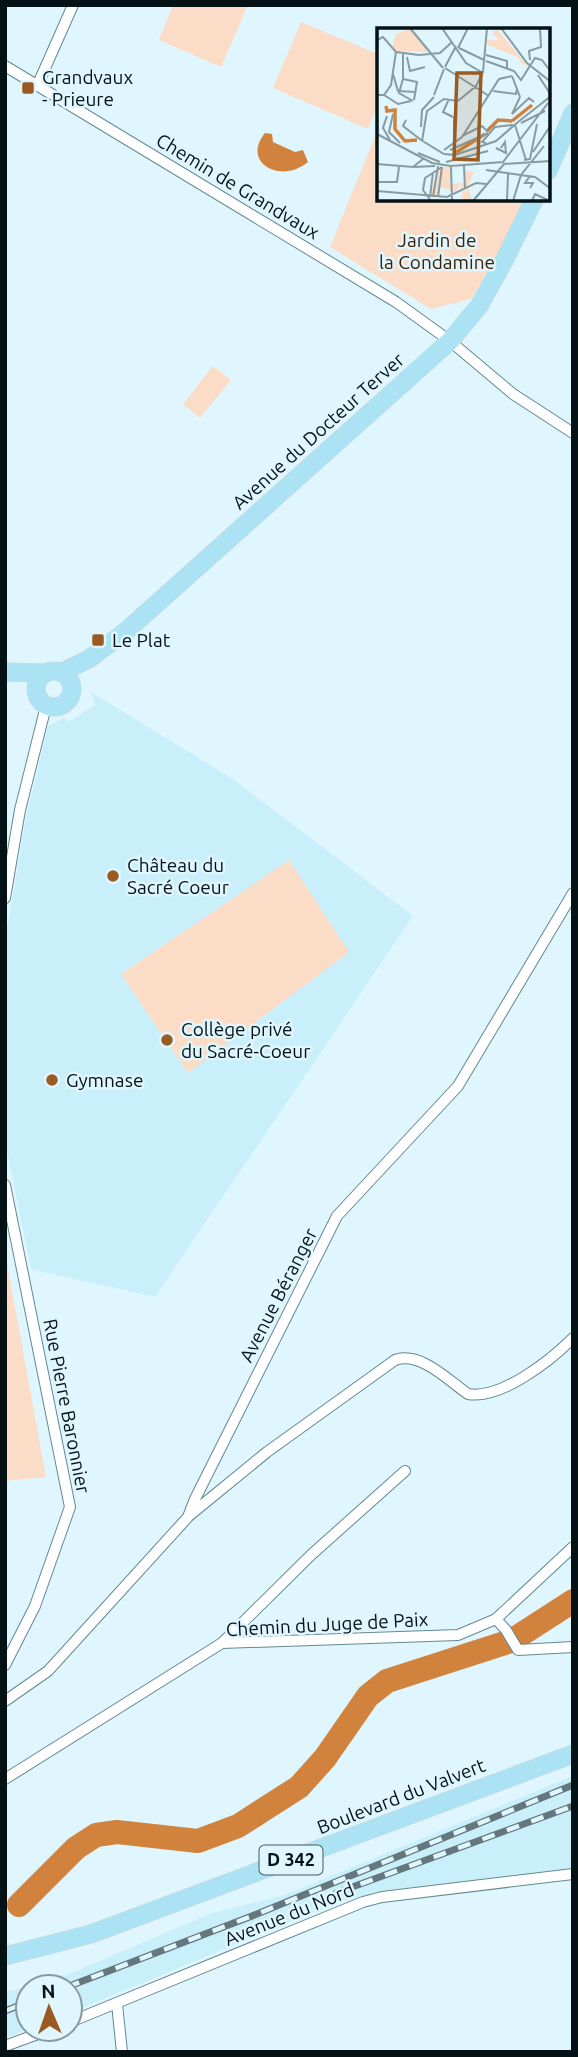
<svg xmlns="http://www.w3.org/2000/svg" width="578" height="2057" font-family="Ubuntu,sans-serif">
<style>
.built{fill:#c9effb}
.green{fill:#fbddc7}
.water{fill:#d1833e}
.lines{fill:none;stroke-linecap:round;stroke-linejoin:round}
.river{stroke:#d1833e;stroke-width:24}
.street-casing{stroke:#648893;stroke-width:12}
.primary-casing{stroke:#d2d4d5;stroke-width:19}
.street{stroke:#fff;stroke-width:10}
.primary{stroke:#ace3f4;stroke-width:18}
.rail-casing{stroke:#65777d;stroke-width:7}
.rail{stroke:#dff6fe;stroke-width:4.5;stroke-dasharray:13;stroke-linecap:butt}
.poi-dot{fill:#995b21;stroke:#dff6fe;stroke-width:2.5}
.labels{text-anchor:middle;stroke-width:5;stroke-linejoin:round;paint-order:stroke}
.shield{fill:#dff6fe;stroke:#46565c;stroke-width:2}
.shield-label{font-size:18px;font-weight:bold;fill:#041216}
.poi-label{font-size:19px;fill:#041216;stroke:#dff6fe;text-anchor:start}
.street-label{font-size:19px;fill:#041216;stroke:#dff6fe}
.park-label{font-size:19px;fill:#402003;stroke:#dff6fe}
.inset-river{fill:none;stroke:#d1833e;stroke-width:3.5}
.inset-road{fill:none;stroke:#879ba1;stroke-width:2}
.view{fill:#995b21;fill-opacity:0.15;stroke:#995b21;stroke-width:3.5}
.inset-edge{fill:none;stroke:#041216;stroke-width:3.5}
</style>
<rect width="100%" height="100%" fill="#dff6fe"/>
<g class="built">
<polygon points="91,692 233,779 413,916 155,1297 31,1269 5,1140 5,941 26,818 48,726 64,718 69,722 95,705"/>
<polygon points="573,1776 573,1869 380,1891 335,1903 70,2013 70,1987 28,1987 74,1972 212,1913 285,1895"/>
<polygon points="28,1987 28,2029 5,2038 5,1992"/>
</g>
<g class="green">
<polygon points="173,5 248,5 221,67 159,40"/>
<polygon points="301,22 378,54 378,105 368,129 273,88"/>
<polygon points="378,129 378,200 523,200 494,261 471,299 431,309 330,247"/>
<polygon points="213,366 231,380 200,418 183,404"/>
<polygon points="289,860 349,952 188,1073 121,974"/>
<polygon points="5,1252 46,1477 5,1481"/>
</g>
<path class="water" d="M265,133l7,1 1,8 22,10 8,-2 5,12c-28,23 -67,0 -43,-29z"/>
<g class="lines">
<polyline class="river" points="19,1905 76,1848 96,1835 117,1832 198,1841 238,1826 299,1787 325,1758 368,1696 387,1681 511,1641 573,1601"/>
<g class="street-casing">
<g id="street">
<polyline points="5,66 396,302 450,341 513,394 573,433"/>
<polyline points="38,84 73,5"/>
<polyline points="5,898 20,810 46,706"/>
<polyline points="5,1185 70,1507 35,1606 5,1665"/>
<path d="M190,1515l77,-63 128,-92c25,-9 53,20 73,34 33,6 83,-34 105,-56"/>
<polyline points="496,1619 506,1630 518,1650 573,1647"/>
<polyline points="222,1643 311,1555 405,1471"/>
<polyline points="5,1701 48,1671 188,1517 195,1499 337,1216 458,1086 573,893"/>
<polyline points="5,1779 222,1643 458,1635 496,1619 573,1547"/>
<polyline points="117,2004 122,2052"/>
<polyline points="70,2022 363,1902 382,1897 573,1874"/>
<polyline points="5,2046 51,2029"/>
</g>
</g>
<g class="primary-casing">
<g id="primary">
<polyline points="548,171 573,113"/>
<circle cx="54" cy="689" r="18"/>
<polyline points="5,672 44,673"/>
<polyline points="62,672 89,659 125,632 450,341 479,306 504,261 534,200"/>
<polyline points="5,1956 91,1934 573,1754"/>
</g>
</g>
<use href="#street" class="street"/>
<use href="#primary" class="primary"/>
<g class="rail-casing">
<g id="rail">
<polyline points="336,1893 573,1806"/>
<polyline points="67,1987 257,1914 573,1785"/>
<polyline points="5,2011 28,2002"/>
</g>
</g>
<use href="#rail" class="rail"/>
</g>
<g class="poi-dot">
<rect x="21" y="81" width="14" height="14" rx="3.5"/>
<rect x="91" y="633" width="14" height="14" rx="3.5"/>
<circle cx="113" cy="876" r="7"/>
<circle cx="167" cy="1040" r="7"/>
<circle cx="52" cy="1080" r="7"/>
</g>
<g class="labels">
<rect class="shield" x="259.5" y="1845.5" width="63" height="29" rx="5"/>
<g class="shield-label">
<text x="291" y="1866">D 342</text>
</g>
<g class="poi-label">
<text x="42" y="84">Grandvaux<tspan x="42" dy="22">- Prieure</tspan></text>
<text x="112" y="647">Le Plat</text>
<text x="127" y="872">Château du<tspan x="127" dy="22">Sacré Coeur</tspan></text>
<text x="181" y="1036">Collège privé<tspan x="181" dy="22">du Sacré-Coeur</tspan></text>
<text x="66" y="1087">Gymnase</text>
</g>
<g class="street-label">
<text transform="translate(238 186) rotate(31)" y="7">Chemin de Grandvaux</text>
<text transform="translate(318 431) rotate(-42)" y="7">Avenue du Docteur Terver</text>
<text transform="translate(278 1295) rotate(-63)" y="7">Avenue Béranger</text>
<text transform="translate(67 1406) rotate(79)" y="7">Rue Pierre Baronnier</text>
<text transform="translate(327 1624) rotate(-3)" y="7">Chemin du Juge de Paix</text>
<text transform="translate(401 1796) rotate(-21)" y="7">Boulevard du Valvert</text>
<text transform="translate(289 1914) rotate(-22)" y="7">Avenue du Nord</text>
</g>
<g class="park-label">
<text x="437" y="247">Jardin de<tspan x="437" dy="22">la Condamine</tspan></text>
</g>
</g>
<g transform="translate(377 28)">
<rect width="173" height="173" fill="#dff6fe"/>
<path d="M119,0l31,37 -4,-1 5,8 -11,-15 -29,-12 -1,-5h13l-8,-6zM33,1l18,22 -1,1 -31,-1 -4,-4 4,-13zM61,139h12v17l16,-2 -1,-11 9,1 -6,14 4,15 -11,-3 2,-8 4,1 -1,-3 -6,2 2,-6 -7,8 -15,-5 -3,10 -7,-1z" fill="#fbddc7"/>
<path class="inset-river" d="M9,78l1,5 8,-1v19l10,12 12,-1M135,93l20,-16M110,103l11,-11 14,1M78,125l30,-19"/>
<path class="inset-road" d="M33,0l33,40M65,0l24,35 17,10M124,0l26,35 24,19M0,12l6,-3 13,15 23,3 21,-2 12,-11M81,20l10,-20M82,20l25,12M109,27l21,6v7M30,29l3,14 15,-4M153,32l-1,-9 12,-4 -1,-19M109,33l28,10 7,9 14,-22 7,2 9,12M68,39l11,-21M68,40l44,28M16,46l5,17 18,1M161,47l13,20M135,48l8,21M26,51l-4,14 14,8M26,51l14,3 -3,18M26,51v-25M116,63l23,3 1,-5M0,67h7l7,-10 5,-33M7,67l14,9 13,-3M57,67l10,-26M143,69l-8,17 17,-16 5,4M72,71l-6,13 10,5M81,73l18,-15 7,-14 4,-44M16,86l-4,18 11,11M10,88l-4,12 7,12M77,89v26M29,92l-3,6 18,14M141,94l33,-26M144,95l24,-12M138,97l11,35M44,99l1,-17 12,-13M0,106l55,29 19,3 52,-4 45,-59M87,107l18,-9 6,6M44,112l23,14 11,1 41,-14 22,-19M45,113l5,-30 17,-12 13,2M109,115l-4,-1 13,-15 18,-2M119,120l10,5 -1,-11 -4,6M67,122l18,-13 37,-58 13,-3M73,122l38,-17M156,124l18,-27M41,125l22,9M147,132l6,-1 7,-35M69,134l42,-11M0,136l36,3 10,-8M74,138l1,35M87,138l1,22M37,139l21,-1M109,142l49,7 16,12M0,154h20l2,-15M153,160l3,-5h-8l5,-7M0,163l70,6 29,-14 10,1M53,169l3,-25M56,169l5,-31M61,169l4,-30M54,173l-8,-11 2,-12 17,-11M96,173l31,-37 47,-3M130,173l1,-27M136,173l8,-26 23,-29M155,173l3,-7 15,7"/>
<path class="view" d="M80,45h24l-3,87 -24,-1z"/>
<rect width="173" height="173" class="inset-edge"/>
</g>
<rect width="578" height="2057" fill="none" stroke="#041216" stroke-width="14"/>
<g transform="translate(49 2008) rotate(358)"><circle r="33" fill="#dff6fe" stroke="#879ba1" stroke-width="2"/>
<path d="M0-5L12 26L0 18L-12 26Z" fill="#995b21"/>
<text y="-10" font-size="19" font-weight="bold" text-anchor="middle" fill="#041216">N</text>
</g>
</svg>
